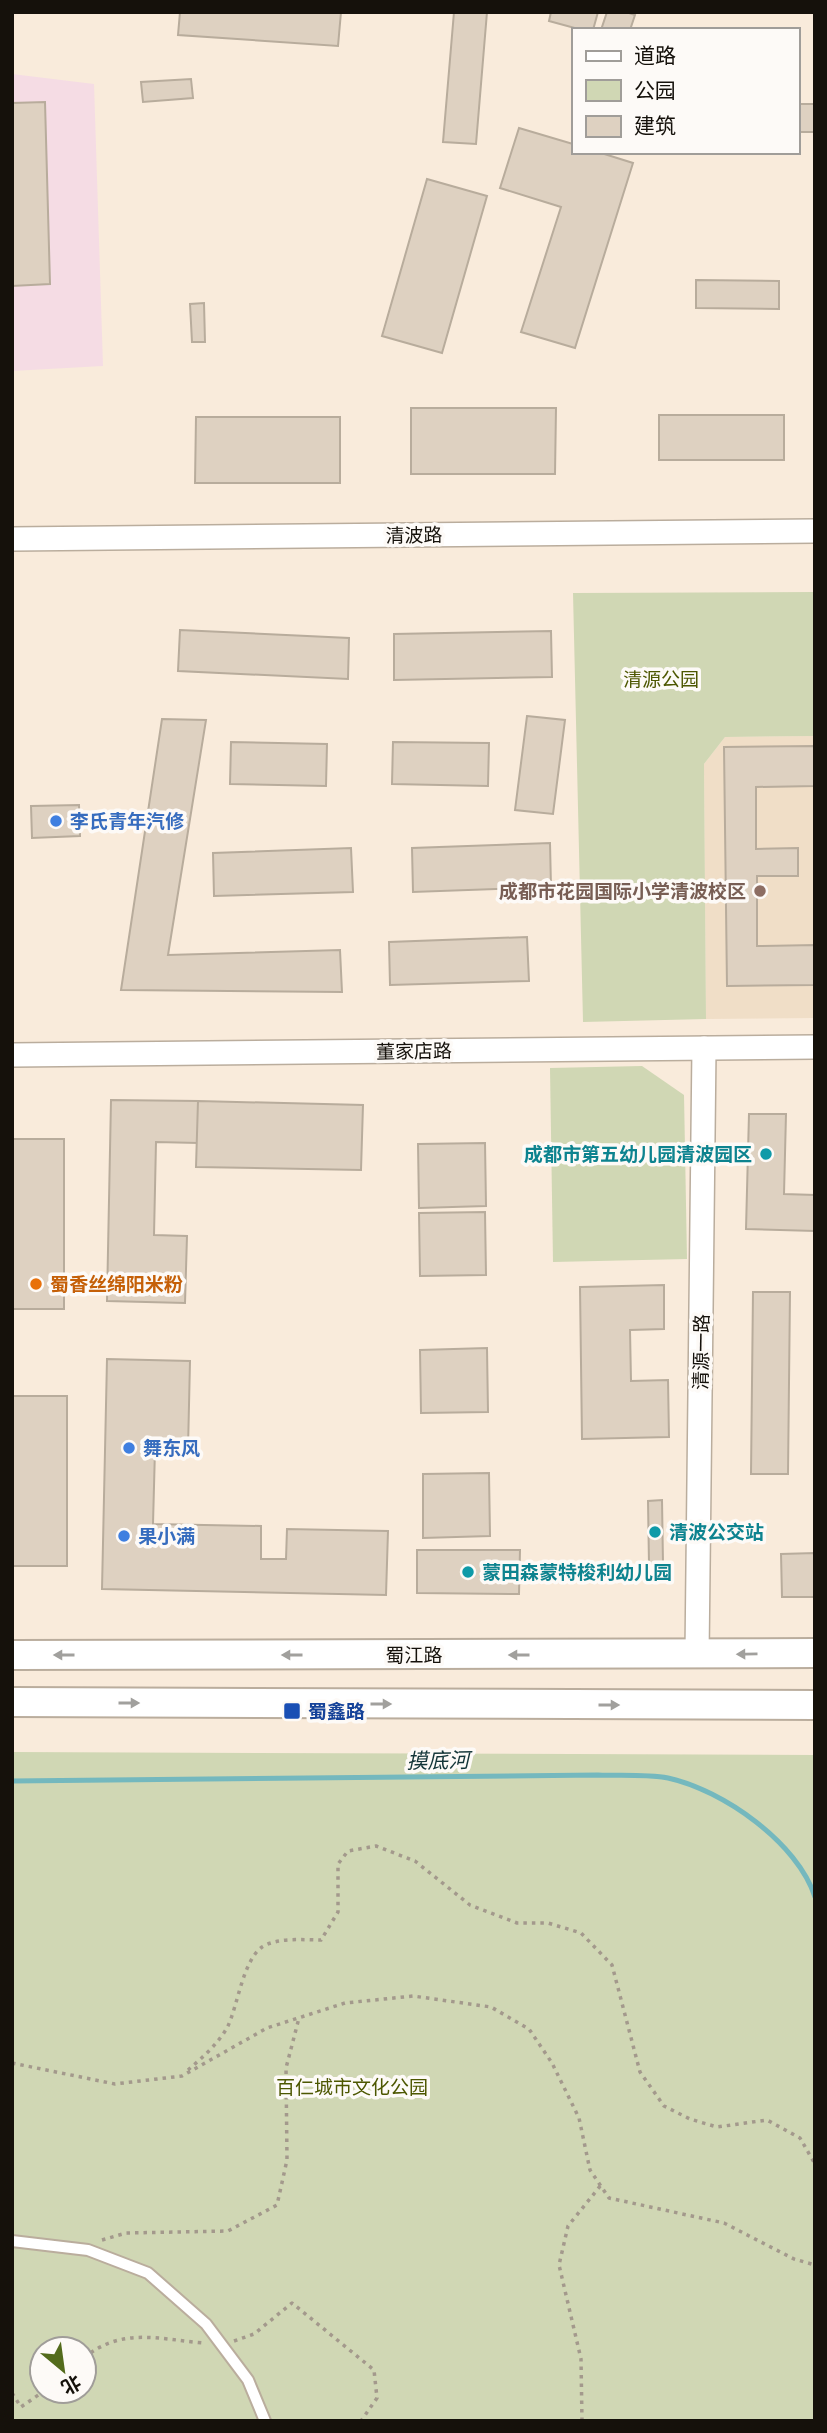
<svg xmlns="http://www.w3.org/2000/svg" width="827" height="2433" font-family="'Fira Sans Condensed','Noto Sans SC',sans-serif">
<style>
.commercial{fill:#f5dce4}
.built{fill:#f0dec7}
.green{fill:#d0d7b4;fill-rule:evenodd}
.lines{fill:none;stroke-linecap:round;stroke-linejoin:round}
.stream{stroke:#74b8be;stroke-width:5}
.building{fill:#ded1c1;stroke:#b8ac9c;stroke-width:2}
.service-casing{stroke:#baad9d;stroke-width:14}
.minor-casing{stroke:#baad9d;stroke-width:26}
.tertiary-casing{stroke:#baad9d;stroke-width:32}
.path{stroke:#a3998c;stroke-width:3.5;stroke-dasharray:3.5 5;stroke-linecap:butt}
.service{stroke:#fff;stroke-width:10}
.minor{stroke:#fff;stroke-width:23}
.tertiary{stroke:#fff;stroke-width:28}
.oneway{fill:#a1a09d}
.shop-dot{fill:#3f7fe0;stroke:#fdfaf7;stroke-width:2.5}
.education-dot{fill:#8d6e63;stroke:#fdfaf7;stroke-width:2.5}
.culture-dot{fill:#0f9aa8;stroke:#fdfaf7;stroke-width:2.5}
.food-dot{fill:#e8710a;stroke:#fdfaf7;stroke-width:2.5}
.transit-dot{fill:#1a4fb4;stroke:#fdfaf7;stroke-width:2.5}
.labels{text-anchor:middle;stroke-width:7;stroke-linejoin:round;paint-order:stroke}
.street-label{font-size:19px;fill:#15110b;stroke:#fdfaf7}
.park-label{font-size:19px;fill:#4d5701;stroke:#fdfaf7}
.shop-label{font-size:19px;font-weight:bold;fill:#366cbe;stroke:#fdfaf7;text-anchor:start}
.education-label{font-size:19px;font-weight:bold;fill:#785e54;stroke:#fdfaf7;text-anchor:end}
.culture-label{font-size:19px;font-weight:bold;fill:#0d838f;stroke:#fdfaf7;text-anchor:start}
.food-label{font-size:19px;font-weight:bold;fill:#c56008;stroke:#fdfaf7;text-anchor:start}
.transit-label{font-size:19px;font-weight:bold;fill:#164399;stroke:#fdfaf7;text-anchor:start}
.water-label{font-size:21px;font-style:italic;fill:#133538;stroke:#fdfaf7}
</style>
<rect width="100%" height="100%" fill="#f9ebdb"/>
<polygon class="commercial" points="12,74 94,84 103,366 12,371"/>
<polygon class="built" points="815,736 815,1018 706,1019 704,764 725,737"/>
<g class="green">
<polygon points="815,592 815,736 725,737 704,764 706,1019 583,1022 573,593"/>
<polygon points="642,1066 684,1095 687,1259 553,1262 550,1068"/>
<path d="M12,1752l803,3v666h-803zM42,2349h42v42h-42z"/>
</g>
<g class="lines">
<path class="stream" d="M12,1781l586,-6c22,1 48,-1 70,3 55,12 130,65 147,119"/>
</g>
<g class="building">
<polygon points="180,12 341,12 338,46 178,35"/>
<polygon points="454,12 487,12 476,144 443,142"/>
<polygon points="551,12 598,12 593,30 582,30 549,21"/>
<polygon points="607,12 626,12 635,15 630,30 601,30"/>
<polygon points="191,79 193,98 143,102 141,82"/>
<polygon points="45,102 50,284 12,286 12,103"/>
<rect x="797" y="104" width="18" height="28"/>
<polygon points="519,128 573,144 573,152 598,152 633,163 575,348 521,332 561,207 500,188"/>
<polygon points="427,179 487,196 442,353 382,336"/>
<polygon points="696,280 779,281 779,309 696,308"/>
<polygon points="204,303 205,342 192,342 190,304"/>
<polygon points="411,408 556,408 555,474 411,474"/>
<rect x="659" y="415" width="125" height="45"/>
<polygon points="196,417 340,417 340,483 195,483"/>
<polygon points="180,630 349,638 348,679 178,671"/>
<polygon points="551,631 552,677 394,680 394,634"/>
<polygon points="527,716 565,720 553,814 515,810"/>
<polygon points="162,719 206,720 168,955 340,950 342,992 121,990"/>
<polygon points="231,742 327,744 326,786 230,784"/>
<polygon points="393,742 489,743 488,786 392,784"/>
<polygon points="815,746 815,786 756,787 756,849 798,848 798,876 757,876 757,946 815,945 815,985 727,986 724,747"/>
<polygon points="79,805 80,836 32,838 31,806"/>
<polygon points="550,843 551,887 413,892 412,848"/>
<polygon points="351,848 353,892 214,896 213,853"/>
<polygon points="527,937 529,981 390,985 389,942"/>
<polygon points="111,1100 198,1101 198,1143 156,1142 154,1235 187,1236 185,1303 107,1301"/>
<polygon points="198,1101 363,1105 361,1170 196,1167"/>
<polygon points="749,1114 786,1114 784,1194 815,1195 815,1231 746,1229"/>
<rect x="12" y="1139" width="52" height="170"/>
<polygon points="485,1143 486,1206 419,1208 418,1144"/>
<polygon points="485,1212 486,1275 420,1276 419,1213"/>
<polygon points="664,1285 664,1329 630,1330 631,1381 668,1380 669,1437 582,1439 580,1287"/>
<polygon points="753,1292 790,1292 788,1474 751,1474"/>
<polygon points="487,1348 488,1412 421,1413 420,1350"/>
<polygon points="107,1359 190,1361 188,1449 155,1449 153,1524 261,1526 261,1559 286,1559 287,1529 388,1531 386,1595 102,1589"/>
<rect x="12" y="1396" width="55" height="170"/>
<polygon points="489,1473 490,1536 423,1538 423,1474"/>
<polygon points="662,1500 663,1563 649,1564 648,1501"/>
<polygon points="417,1550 520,1550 519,1594 417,1593"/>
<polygon points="815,1553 815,1597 782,1597 781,1554"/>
</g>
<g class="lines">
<g class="service-casing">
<polyline id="service" points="12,2241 88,2250 148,2273 206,2324 248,2380 265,2421"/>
</g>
<g class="minor-casing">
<g id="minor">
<polyline points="12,539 815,531"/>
<polyline points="12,1055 815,1047"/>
<polyline points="697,1655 704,1048"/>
</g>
</g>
<g class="tertiary-casing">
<g id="tertiary">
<polyline points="12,1655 815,1653"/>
<polyline points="12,1702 815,1705"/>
</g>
</g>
<g class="path">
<polyline points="12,2063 115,2084 182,2076 267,2028 345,2003 413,1996 491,2007 529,2029 552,2063 579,2118 590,2170 609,2198 724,2223 794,2259 815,2265"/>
<path d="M188,2070c14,-12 31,-27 40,-44 10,-22 15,-65 34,-79 16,-10 42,-7 59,-7l17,-28v-48l10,-13 28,-5 39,15 55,44 47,18h31l33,10 31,32 28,107 24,34 26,13 27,8 50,-7 33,18 15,26"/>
<polyline points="102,2240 126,2233 228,2231 277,2205 287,2160 286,2068 299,2018"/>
<polyline points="234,2341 254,2334 292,2303 374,2370 377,2398 361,2421"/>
<path d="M84,2358c37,-31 75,-19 119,-15"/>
<polyline points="12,2393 21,2407 44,2391"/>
<polyline points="582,2421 581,2359 559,2265 568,2226 601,2185"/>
</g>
<use href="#service" class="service"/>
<use href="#minor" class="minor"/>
<use href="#tertiary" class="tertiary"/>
</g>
<defs><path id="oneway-solid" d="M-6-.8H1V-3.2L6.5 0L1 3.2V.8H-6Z" transform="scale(1.75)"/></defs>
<g class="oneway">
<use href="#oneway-solid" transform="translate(747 1654) rotate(179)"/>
<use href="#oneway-solid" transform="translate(64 1655) rotate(-180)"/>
<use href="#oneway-solid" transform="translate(292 1655) rotate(-180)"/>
<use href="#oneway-solid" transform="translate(519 1655) rotate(-180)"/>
<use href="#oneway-solid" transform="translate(129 1703)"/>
<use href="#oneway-solid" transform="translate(381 1704)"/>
<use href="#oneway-solid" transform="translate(609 1705)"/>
</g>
<g class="shop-dot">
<circle cx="56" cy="821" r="7"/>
<circle cx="129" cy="1448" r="7"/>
<circle cx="124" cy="1536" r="7"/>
</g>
<circle class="education-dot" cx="760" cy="891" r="7"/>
<g class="culture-dot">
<circle cx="766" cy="1154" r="7"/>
<circle cx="655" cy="1532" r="7"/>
<circle cx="468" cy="1572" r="7"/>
</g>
<circle class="food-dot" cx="36" cy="1284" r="7"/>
<rect class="transit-dot" x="283" y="1702" width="18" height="18" rx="3.5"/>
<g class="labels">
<g class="street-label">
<text transform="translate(414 535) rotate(-1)" y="7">清波路</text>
<text transform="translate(414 1051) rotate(-1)" y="7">董家店路</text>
<text transform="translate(701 1352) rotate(-89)" y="7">清源一路</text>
<text x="414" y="1662">蜀江路</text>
</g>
<g class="park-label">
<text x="661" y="686">清源公园</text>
<text x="352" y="2094">百仁城市文化公园</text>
</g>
<g class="shop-label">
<text x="70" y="828">李氏青年汽修</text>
<text x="143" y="1455">舞东风</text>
<text x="138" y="1543">果小满</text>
</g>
<g class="education-label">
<text x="746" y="898">成都市花园国际小学清波校区</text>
</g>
<g class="culture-label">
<text x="752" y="1161" text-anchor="end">成都市第五幼儿园清波园区</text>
<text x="669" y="1539">清波公交站</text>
<text x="482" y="1579">蒙田森蒙特梭利幼儿园</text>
</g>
<g class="food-label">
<text x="50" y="1291">蜀香丝绵阳米粉</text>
</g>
<g class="transit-label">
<text x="308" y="1718">蜀鑫路</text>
</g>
<g class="water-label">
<text transform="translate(438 1761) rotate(-1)" y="7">摸底河</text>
</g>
</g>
<rect width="827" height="2433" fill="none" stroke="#15110b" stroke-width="28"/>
<rect x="572" y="28" width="228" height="126" fill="#fdfaf7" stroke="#a09d99" stroke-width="2"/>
<rect x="586" y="51" width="35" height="10" fill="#ffffff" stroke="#a09d99" stroke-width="2"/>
<text x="634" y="63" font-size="21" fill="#15110b">道路</text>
<rect x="586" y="80" width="35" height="21" fill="#d0d7b4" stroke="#a09d99" stroke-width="2"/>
<text x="634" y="98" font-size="21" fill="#15110b">公园</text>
<rect x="586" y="116" width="35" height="21" fill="#ded1c1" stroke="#a09d99" stroke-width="2"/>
<text x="634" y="133" font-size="21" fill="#15110b">建筑</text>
<g transform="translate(63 2370) rotate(151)"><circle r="33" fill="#fdfaf7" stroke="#a09d99" stroke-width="2"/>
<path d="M0-5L12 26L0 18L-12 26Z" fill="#536b1c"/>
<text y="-10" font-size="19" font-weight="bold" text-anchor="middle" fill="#15110b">北</text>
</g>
</svg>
